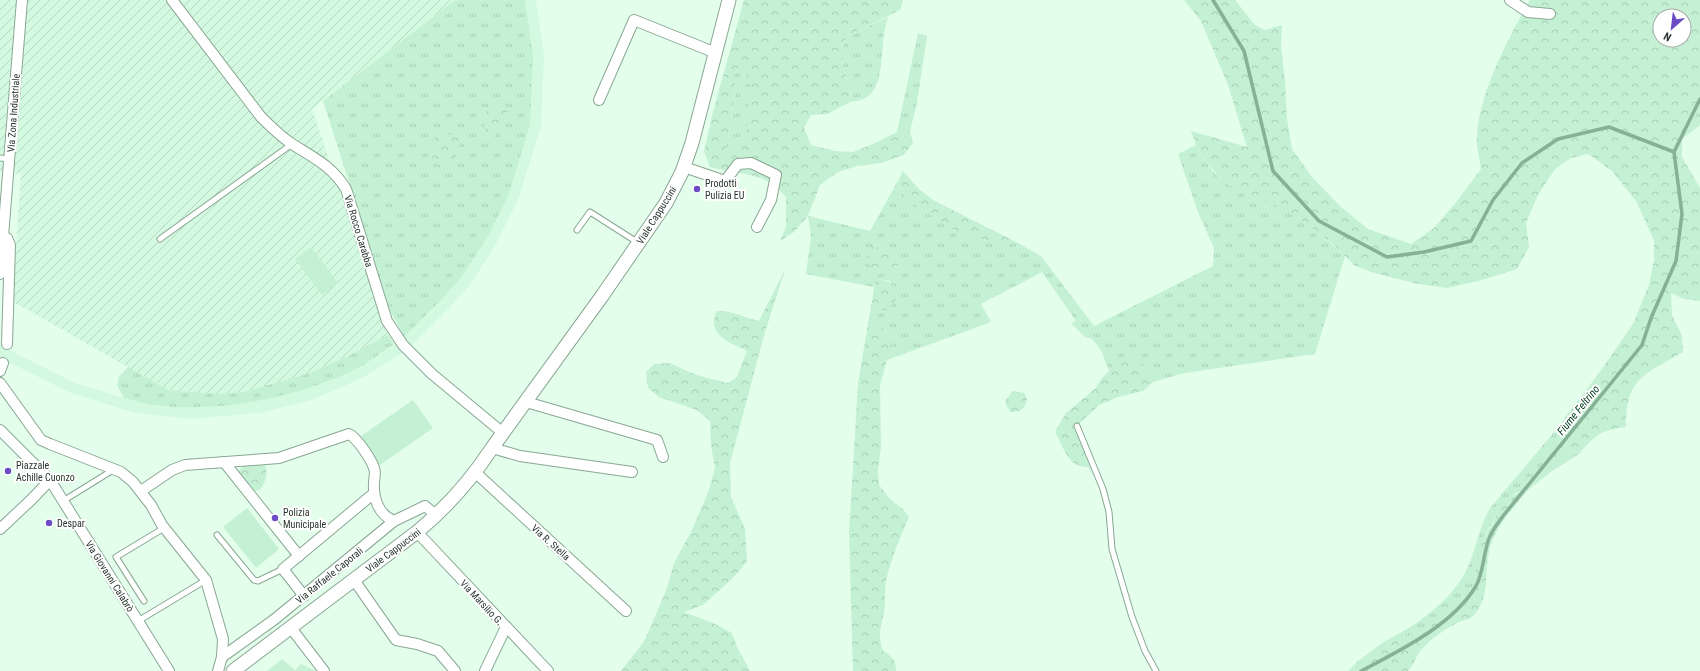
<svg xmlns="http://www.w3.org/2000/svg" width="1700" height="671" font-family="'Roboto Condensed',sans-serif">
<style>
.built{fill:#d3fae0}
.industrial{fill:url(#industrial-furrows)}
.grass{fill:url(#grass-tufts)}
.forest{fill:url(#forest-crowns);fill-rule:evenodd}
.park{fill:#c4f0d3}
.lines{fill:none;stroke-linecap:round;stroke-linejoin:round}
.stream{stroke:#86b196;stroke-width:3.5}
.service-casing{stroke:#89a793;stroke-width:7}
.minor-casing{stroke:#89a793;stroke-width:12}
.tertiary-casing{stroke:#89a793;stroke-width:15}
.service{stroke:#fff;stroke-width:5}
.minor{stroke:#fff;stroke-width:10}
.tertiary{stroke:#fff;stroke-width:13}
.poi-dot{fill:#6b4cc5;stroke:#fff;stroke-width:1.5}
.labels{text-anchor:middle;stroke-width:4;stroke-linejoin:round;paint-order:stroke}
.street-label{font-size:10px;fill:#28352d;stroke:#fff}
.poi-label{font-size:10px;fill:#28352d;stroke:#fff;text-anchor:start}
.water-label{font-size:11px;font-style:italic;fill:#00391f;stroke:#fff}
</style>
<defs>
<pattern id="industrial-furrows" width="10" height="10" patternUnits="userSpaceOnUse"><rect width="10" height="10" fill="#d3fae0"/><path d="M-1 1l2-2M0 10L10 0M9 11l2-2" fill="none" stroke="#b5d7c0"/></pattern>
<pattern id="grass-tufts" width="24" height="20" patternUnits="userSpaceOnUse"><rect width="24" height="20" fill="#c4f0d3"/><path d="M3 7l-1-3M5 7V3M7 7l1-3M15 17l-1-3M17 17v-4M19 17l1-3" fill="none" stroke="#a8ceb5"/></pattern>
<pattern id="forest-crowns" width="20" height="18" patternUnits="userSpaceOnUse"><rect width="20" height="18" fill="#c4f0d3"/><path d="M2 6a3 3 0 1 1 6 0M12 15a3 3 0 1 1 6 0" fill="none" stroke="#a8ceb5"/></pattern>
</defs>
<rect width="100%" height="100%" fill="#e4feec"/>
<polygon class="built" points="525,0 536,0 544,54 541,127 518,200 496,244 470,285 449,308 407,350 362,378 312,400 260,413 190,419 135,413 71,393 8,362 0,357 0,344 13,352 75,383 137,402 356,368 400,341 441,300 461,278 487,238 533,55"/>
<polygon class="industrial" points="0,0 455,0 312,109 388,335 346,357 310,373 244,392 217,394 168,390 12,301 21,174 0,172"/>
<g class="grass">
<polygon points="455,0 525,0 533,55 530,125 508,196 487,238 461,278 441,300 404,337 390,310 323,101"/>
<path d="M888,17c-2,9 -5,17 -5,27 -2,16 -1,48 -20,55 -4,2 -9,2 -13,3l1,-15 -8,-19 -1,-17 4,-14z"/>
<polygon points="918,33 927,36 917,103 910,131 897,132"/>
<polygon points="739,67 746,73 751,88 746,133 742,146 727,157 726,149 736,88 733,75"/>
<polygon points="1700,110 1700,125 1682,139 1687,124"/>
<path d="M1196,145c7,13 15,27 28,36 14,11 34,15 50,23 26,13 50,32 71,52l-30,98 -130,19 -32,9v-7l-39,-9 -5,5 -8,-21 -9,-11 -7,-2 -14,-14 5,-2 -34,-49 -61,32 10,18 -104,38 2,-7 -13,-28 -8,-1 4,-22 3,7 16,-28 -12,-2 -4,2 -1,6 -68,-13 5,-37 -3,-21 62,15 29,-52 6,19 49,32 33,10h9l12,4 6,-3 27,15 53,70 119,-60 1,-18 -16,-36 -20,-58z"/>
<path d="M388,335l6,9c-12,8 -25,18 -38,25 -64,31 -163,51 -232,29l-7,-13 2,-8 9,-10 40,23 49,4 27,-2 66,-19 36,-16z"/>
<path d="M1555,431c3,12 12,20 24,23l-27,17 -24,19 -13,3 -20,25 -11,18 -5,13 -2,18 -8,37 -7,9 -9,-1 -21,12 -10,8 -41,12c10,-7 20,-11 29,-17 25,-16 49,-37 60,-65 7,-18 10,-37 20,-54z"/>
</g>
<g class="forest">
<path d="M744,0h159l-3,10 -54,27 -4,14 1,17 8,19 -1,15 -23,12 -16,1 -7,13 7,17 24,6 18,1 22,-9 22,-11 13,-1 3,12 -9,12 -23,8 -24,3 -21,7 -16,12 -12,31 -14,16 -14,9 6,-14v-30c-22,-27 -46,-21 -76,-30l-6,-16 9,-39zM739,67l7,7 5,14 -5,45 -4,13 -15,10 -1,-7 10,-61 -3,-13z"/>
<path d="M1184,0h51l20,25 10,5 17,-5 -1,22 4,34 2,38 5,30 20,28 29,30 27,22 43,15 23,-16 23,-27 24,-32c-1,-10 -5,-22 -4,-33 2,-43 32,-99 53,-136h170v110l-13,14 -5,15v18l18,31v113l-16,-2 -13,-6 1,22 10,21 1,16c-38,23 -57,24 -57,75 -25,3 -31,8 -47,27 -12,-3 -21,-11 -24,-23l44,-58 34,-49 16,-39 5,-25v-20l-18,-39 -24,-30 -24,-17 -17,4 -16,11 -17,26 -12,28 3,24 -12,22 -35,11 -35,8 -29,-4 -44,-11 -20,-8 -21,-21 -32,-24 -28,-16 -28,-11 -22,-12 -17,-19 -10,-17 -5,-14 56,16 -19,-62 -27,-64zM1660,16h24v24h-24z"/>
<path d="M499,105l8,5v7l-4,5 -5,2 -2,11 -6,6c-6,-11 -7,-22 -2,-33z"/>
<path d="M443,133l10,2 7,4c1,16 -5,25 -21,26l-6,-5 -4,-15 7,-9z"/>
<polygon points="903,171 919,189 933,200 1014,241 1008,244 996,240 987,240 971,237 954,230 905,198 899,179"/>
<path d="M872,247c13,1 22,3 26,17l-4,7c-9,1 -24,-1 -28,-11l2,-8z"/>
<path d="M785,270l-20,62 -35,131 1,34 14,32 2,32 -12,15 -32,29 -19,7 29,11 19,10 5,14 13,24h-129l24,-31 22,-52 7,-25 18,-33 17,-40 6,-22 -4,-22 -1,-25 -13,-11 -38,-13 -11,-9 -2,-16 8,-8 16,-1 19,9 18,6 21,5 9,-6 10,-26c-12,-7 -32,-11 -33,-28 0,-5 1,-9 3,-12 15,-1 28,7 42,10z"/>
<path d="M879,279c23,4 25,17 7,31l-11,-1 -3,-7 3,-21z"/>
<path d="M868,324l8,1 10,5 5,11 -2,12 -9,32 1,63 -3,22 1,15 12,15 12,9 6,8c-9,21 -18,41 -23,64 -2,10 0,21 -2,31 -3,16 -7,22 -1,39 9,5 13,9 13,20h-43l-4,-138 9,-149z"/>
<path d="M1133,359l11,6 9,10v7l-10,9 -25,6 -19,8 -19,18 -3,8 16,45 -5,-9c-20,1 -25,-21 -33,-35l11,-19 30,-25 5,-9 13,-13 9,-6z"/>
<path d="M1013,391l11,2 3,6c-2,10 -6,13 -16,13l-4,-5 -2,-6z"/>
<path d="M260,463l5,2c3,9 1,17 -5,25l-10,2 -12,-19c4,-10 13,-9 22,-10z"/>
<path d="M1528,490c-15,18 -34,38 -39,62 -4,18 0,40 -10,56 -8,15 -13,9 -24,16 -11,6 -24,15 -32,24 -7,6 -8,16 -15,23h-60l10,-10 23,-17 41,-12 10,-8 21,-12 9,1c13,-19 12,-42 17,-65 3,-11 11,-19 16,-29 9,-17 13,-24 33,-29z"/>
</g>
<g class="park">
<polygon points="311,247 338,283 322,295 295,259"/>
<polygon points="413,400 433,428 380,465 361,436"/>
<polygon points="247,508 279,549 256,568 223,527"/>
<polygon points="282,659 295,670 301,664 316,671 267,671"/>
</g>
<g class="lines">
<g class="stream">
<polyline points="1213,0 1244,51 1273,171 1319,221 1387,257 1424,252 1471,241 1493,200 1522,163 1558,139 1609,127 1674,152"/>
<path d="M1361,671c38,-20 92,-46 115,-85 8,-14 7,-34 14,-50 3,-7 9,-14 13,-20l139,-171 9,-27 25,-57 6,-47 -8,-62 26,-53"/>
</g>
<g class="service-casing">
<g id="service">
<polyline points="0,158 9,159"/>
<polyline points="577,230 590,212 637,242"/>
<polyline points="160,239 292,144"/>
<polyline points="1077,426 1103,489 1109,512 1112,549 1132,617 1145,651 1156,671"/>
<polyline points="63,501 113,470"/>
<polyline points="217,535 254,580 258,581 283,569"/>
<polyline points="144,601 116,557 164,528"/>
<polyline points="138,621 206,580"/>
</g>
</g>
<g class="minor-casing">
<g id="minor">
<path d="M172,0l89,117c10,10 19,19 31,27 22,14 40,22 54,45l41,132 16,24 29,29 71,59"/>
<polyline points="1510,0 1528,12 1550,14"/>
<polyline points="599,100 634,20 716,53"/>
<polyline points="684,167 725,181 738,164 751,163 776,175 771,200 757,227"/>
<polyline points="3,237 7,238 10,245 7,344"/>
<polyline points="0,274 22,0"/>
<polyline points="0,371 3,363"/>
<polyline points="0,383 41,440 50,444 121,472 133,482 151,505 162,525 206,580 223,639 222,657 218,671"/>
<polyline points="526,402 657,440 663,457"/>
<polyline points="0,430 50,480 169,671"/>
<polyline points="492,448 520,456 632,472"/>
<polyline points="224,462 299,556"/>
<polyline points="476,473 626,611"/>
<path d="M141,491l31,-21 13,-5 94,-7 70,-24c8,4 22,25 25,34 2,4 0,11 0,15 -1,16 5,32 20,38"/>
<polyline points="0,529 31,500 50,480"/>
<polyline points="417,532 548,671"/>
<polyline points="354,580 396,640 417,644 438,651 455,671"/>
<polyline points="304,596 283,569 373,494"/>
<polyline points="291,628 324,671"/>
<polyline points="222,657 275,619 394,521 425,506 437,516"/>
<polyline points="485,671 506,627"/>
</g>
</g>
<g class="tertiary-casing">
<path id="tertiary" d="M233,671l184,-139c29,-24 54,-52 75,-84l110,-152 64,-93 16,-31 10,-29 37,-143"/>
</g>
<use href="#service" class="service"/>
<use href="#minor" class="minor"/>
<use href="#tertiary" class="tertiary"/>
</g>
<g class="poi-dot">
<circle cx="697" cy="189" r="4"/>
<circle cx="8" cy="471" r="4"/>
<circle cx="275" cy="518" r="4"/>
<circle cx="49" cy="523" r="4"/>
</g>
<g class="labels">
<g class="street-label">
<text transform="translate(13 113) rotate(-86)" y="4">Via Zona Industriale</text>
<text transform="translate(656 215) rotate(-58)" y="4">Viale Cappuccini</text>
<text transform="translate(359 231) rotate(73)" y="4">Via Rocco Carabba</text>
<text transform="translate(551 542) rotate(42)" y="4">Via R. Stella</text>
<text transform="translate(393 550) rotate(-37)" y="4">Viale Cappuccini</text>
<text transform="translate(329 575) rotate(-39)" y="4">Via Raffaele Caporali</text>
<text transform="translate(110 576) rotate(58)" y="4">Via Giovanni Calabrò</text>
<text transform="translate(482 602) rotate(47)" y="4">Via Marsilio G.</text>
</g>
<g class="poi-label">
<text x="705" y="187">Prodotti<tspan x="705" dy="12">Pulizia EU</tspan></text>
<text x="16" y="469">Piazzale<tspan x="16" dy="12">Achille Cuonzo</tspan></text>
<text x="283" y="516">Polizia<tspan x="283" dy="12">Municipale</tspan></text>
<text x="57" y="527">Despar</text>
</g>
<g class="water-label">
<text transform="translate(1578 410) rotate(-51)" y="4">Fiume Feltrino</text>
</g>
</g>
<g transform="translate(1672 28) rotate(208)"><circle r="19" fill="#ffffff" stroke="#a9aeab"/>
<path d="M0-3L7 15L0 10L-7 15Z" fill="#6b4cc5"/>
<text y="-6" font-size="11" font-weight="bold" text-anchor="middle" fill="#28352d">N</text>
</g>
</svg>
